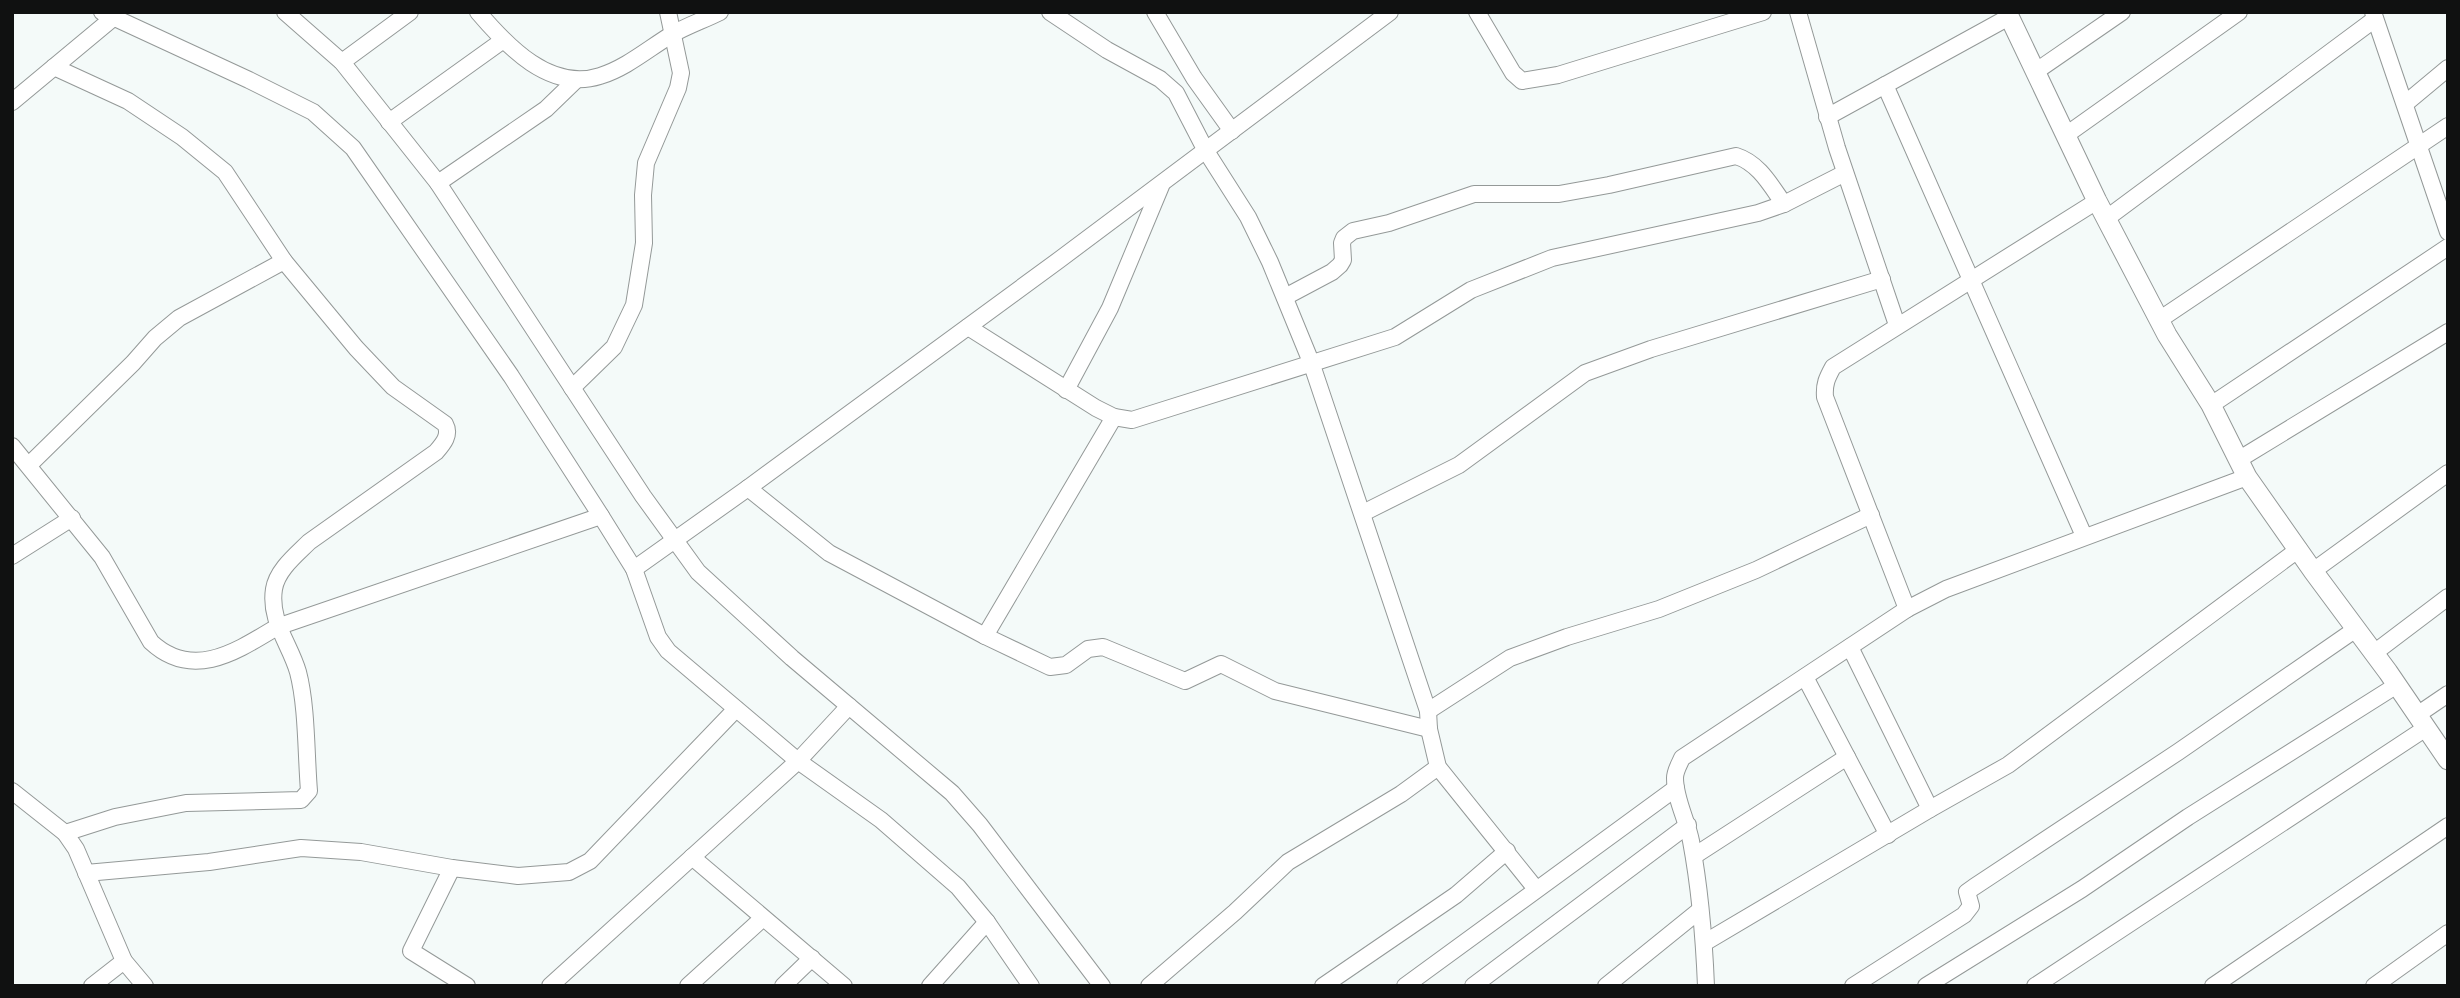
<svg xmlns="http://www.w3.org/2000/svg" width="2460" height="998" font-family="Arial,sans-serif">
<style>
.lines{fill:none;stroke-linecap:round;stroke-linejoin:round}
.minor-casing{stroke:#949998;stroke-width:18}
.tertiary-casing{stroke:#949998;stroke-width:21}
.minor{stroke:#fff;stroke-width:16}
.tertiary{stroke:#fff;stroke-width:19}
</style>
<rect width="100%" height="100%" fill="#f4faf9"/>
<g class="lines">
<g class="minor-casing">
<g id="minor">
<polyline points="102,12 249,80 313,112 353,148 511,376 601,516 634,569 658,637 668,651 798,761 881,820 958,887 987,922 1031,986"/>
<polyline points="285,12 342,62 438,183 643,496 698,572 792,658 952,793 980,825 1102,986"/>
<path d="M478,12c29,34 72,80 122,64 26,-8 48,-27 71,-41 15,-9 33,-15 49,-23"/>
<polyline points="1050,12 1107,50 1160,79 1176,93 1206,151 1248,217 1270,262 1311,362 1428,711 1429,729 1438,767 1536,889"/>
<polyline points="1155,12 1194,78 1232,131"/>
<polyline points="1477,12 1513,73 1522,81 1558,75 1763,12"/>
<polyline points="1798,12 1837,148 1897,325"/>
<polyline points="2373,12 2448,232"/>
<polyline points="342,62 410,12"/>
<path d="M54,67l74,34 54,36 43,35 59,89 72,87 37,39 52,37c6,11 -2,20 -9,28l-127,90c-13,13 -32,28 -35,47 -5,32 16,55 24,83 9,34 8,83 11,119l-8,9 -115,3 -71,14 -50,16"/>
<polyline points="2035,72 2122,12"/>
<polyline points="1885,85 2084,536"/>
<polyline points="12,102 113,18"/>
<polyline points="2406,103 2448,68"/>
<polyline points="1827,117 2009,17"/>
<polyline points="389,122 502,41"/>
<polyline points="2066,135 2239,12"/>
<polyline points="438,183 546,109 576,80"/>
<polyline points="2107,218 2375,19"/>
<path d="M1285,297l47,-25 8,-7 3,-5 -1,-17 2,-5 9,-7 36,-8 85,-29h85l50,-9 127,-29c23,7 35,30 48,48"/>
<polyline points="2159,320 2448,126"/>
<polyline points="968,327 1096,408 1114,417 1132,420 1395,337 1471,290 1552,258 1758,213 1784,204 1845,173"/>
<polyline points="572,388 614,347 634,305 644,243 643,195 646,163 678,88 681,73 668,12"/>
<polyline points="1066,390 1110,308 1161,186"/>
<polyline points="2211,405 2448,247"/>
<path d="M12,446l90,111 49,85c42,39 86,9 126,-15l324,-111"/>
<polyline points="2238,460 2448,332"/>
<polyline points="29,465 133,363 155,338 179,318 284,261"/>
<polyline points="748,488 829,553 985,636 1050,667 1066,665 1088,649 1103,647 1185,681 1221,664 1275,691 1429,729"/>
<polyline points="1363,513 1459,465 1585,373 1651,349 1882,279"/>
<polyline points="12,556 72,518"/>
<polyline points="634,569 748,488 1059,260 1390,12"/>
<polyline points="2313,571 2448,473"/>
<path d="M1907,609l-82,-212c-1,-13 2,-19 8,-30l264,-166"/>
<polyline points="985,636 1114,417"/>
<polyline points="1850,647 1930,809"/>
<polyline points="2374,653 2448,597"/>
<polyline points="1805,677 1888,835"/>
<polyline points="1428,711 1510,658 1567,637 1659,609 1756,570 1871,515"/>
<polyline points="2417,715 2448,694"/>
<polyline points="12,791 65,833 76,849 124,961 145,986"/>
<polyline points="1694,856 1847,757"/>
<polyline points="692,857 844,986"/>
<polyline points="452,868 411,951 467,986"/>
<polyline points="86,873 209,862 301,848 361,852 452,868 518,876 569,872 590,861 736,709"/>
<polyline points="1704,943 1930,809 2008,765 2299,549"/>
<polyline points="92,986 124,961"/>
<polyline points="550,986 798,761 849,706"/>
<polyline points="688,986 763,918"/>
<polyline points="783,986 812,958"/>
<polyline points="930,986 987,922"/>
<polyline points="1149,986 1235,912 1288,862 1401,794 1438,767"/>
<polyline points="1323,986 1456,895 1507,851"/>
<polyline points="1405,986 1676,788"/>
<polyline points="1473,986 1688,825"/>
<polyline points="1606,986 1700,910"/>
<path d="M1706,986c-2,-49 -6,-97 -15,-145 -4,-21 -16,-42 -16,-63 0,-7 4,-13 7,-20l225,-149 39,-20 301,-112"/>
<polyline points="1853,986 1964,915 1971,906 1967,892 1974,887 2178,752 2356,629"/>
<polyline points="1926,986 2082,889 2188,817 2397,685"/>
<polyline points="2035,986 2426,728"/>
<polyline points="2213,986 2448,826"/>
<polyline points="2374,986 2448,933"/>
</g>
</g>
<g class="tertiary-casing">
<polyline id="tertiary" points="2007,12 2097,201 2167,335 2211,405 2247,477 2313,571 2388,672 2448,760"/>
</g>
<use href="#minor" class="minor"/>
<use href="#tertiary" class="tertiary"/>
</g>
<rect width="2460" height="998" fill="none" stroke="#101111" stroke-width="28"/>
</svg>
